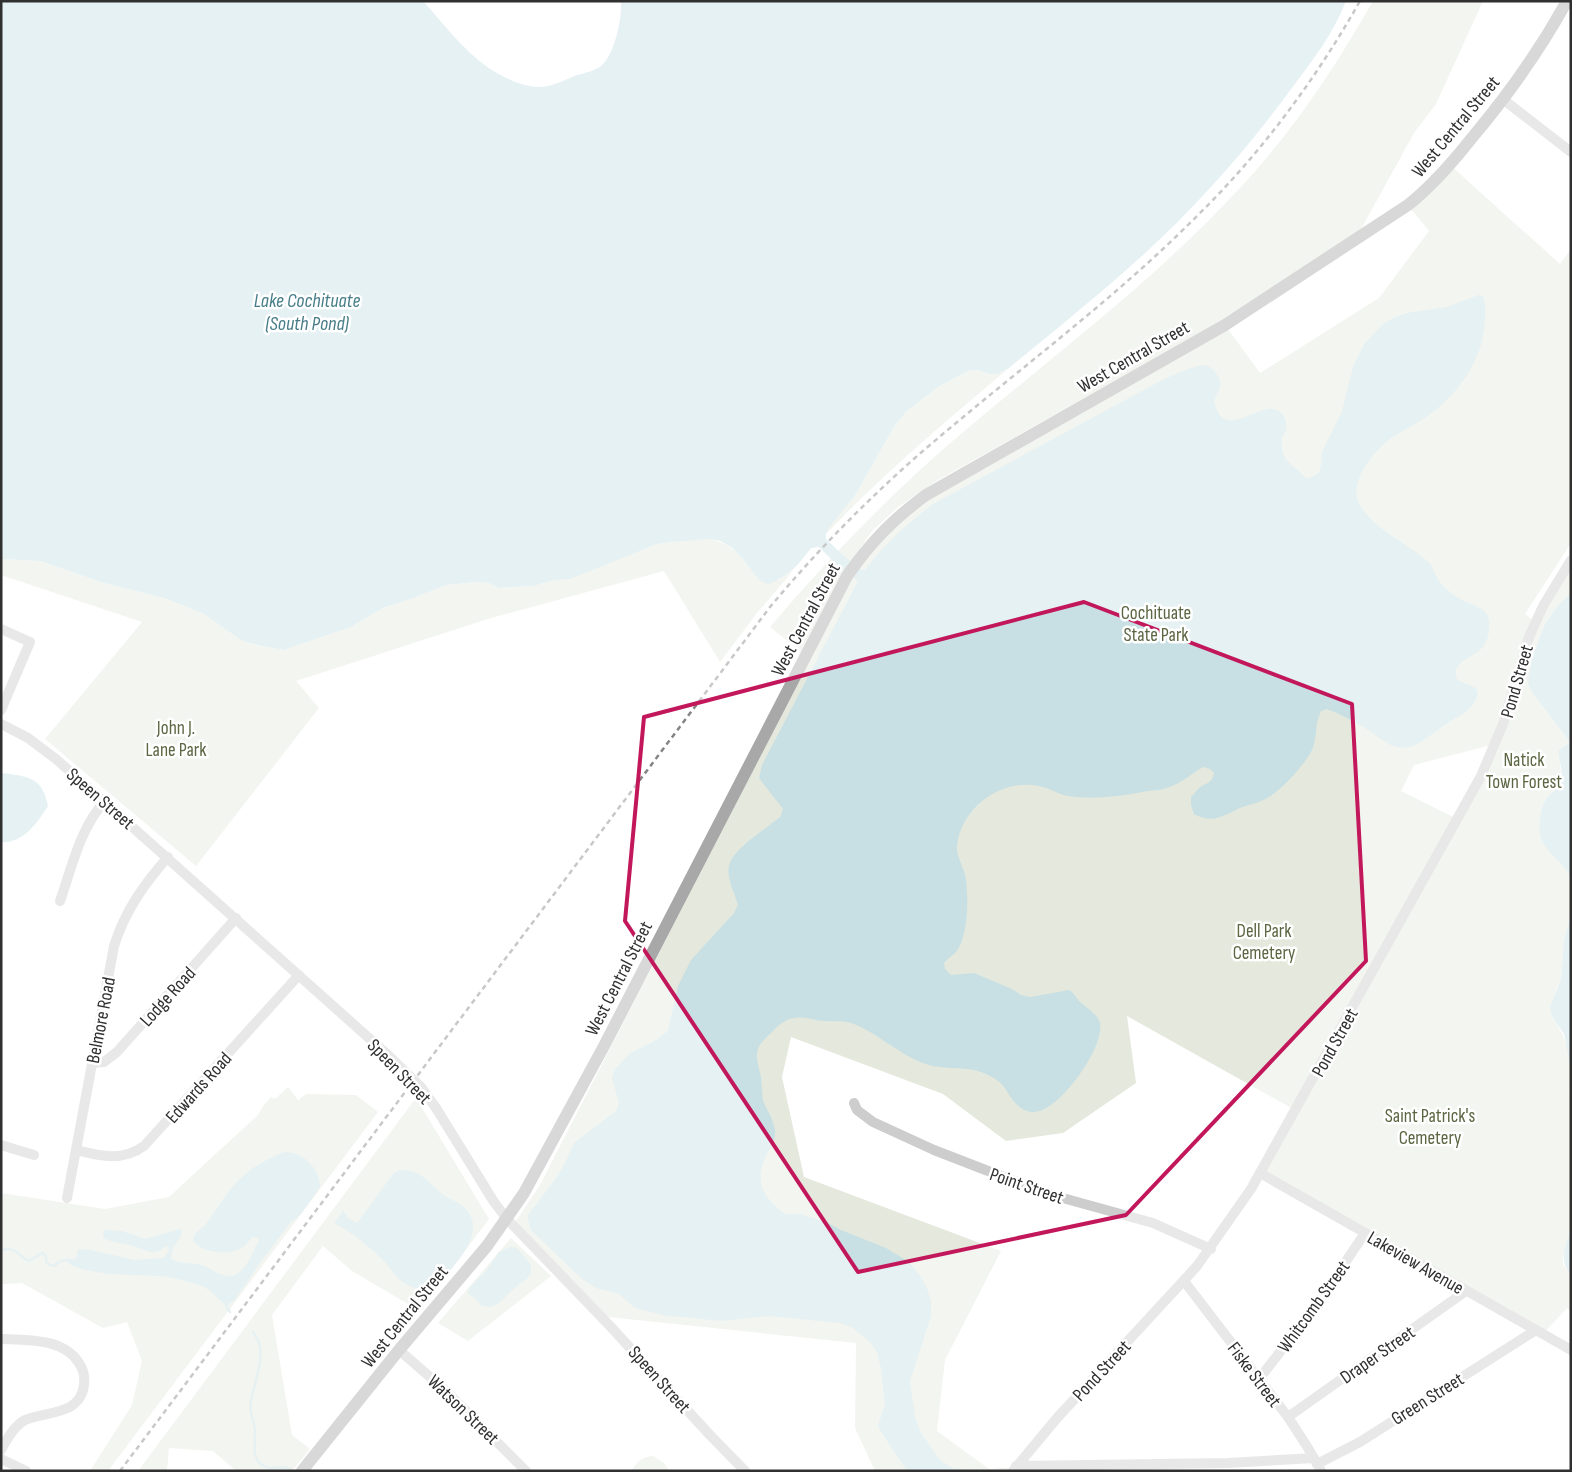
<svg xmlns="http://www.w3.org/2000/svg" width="1572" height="1472" font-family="'Sofia Sans Condensed',sans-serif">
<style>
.green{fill:#e5e8dd;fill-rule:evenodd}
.water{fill:#c8e0e4}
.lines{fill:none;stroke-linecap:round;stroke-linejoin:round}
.stream{stroke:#c8e0e4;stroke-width:2.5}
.minor{stroke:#cdcdcd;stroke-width:10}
.major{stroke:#a8a8a8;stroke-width:12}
.rail{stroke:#858585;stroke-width:2.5;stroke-dasharray:5 4;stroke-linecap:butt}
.minor-bridge{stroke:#cdcdcd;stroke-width:10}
.marked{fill:none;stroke:#c2185b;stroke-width:4;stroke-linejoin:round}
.labels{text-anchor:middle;stroke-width:5;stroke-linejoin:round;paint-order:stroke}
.street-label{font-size:19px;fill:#303030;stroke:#fff}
.park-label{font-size:19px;fill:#5b6642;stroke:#fff}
.water-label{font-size:20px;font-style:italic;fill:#477d88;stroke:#fff}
</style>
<rect width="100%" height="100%" fill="#fff"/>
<g class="green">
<path d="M1373,1h110l-47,103 -22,29 -54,98 -151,97 -271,152 -40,27 -26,24 -36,52 -35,69 -31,-25c55,-65 114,-126 178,-182 98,-84 202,-160 290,-255 53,-56 97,-122 135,-189z"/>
<path d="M1450,165l110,99 11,-15v294l-46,71 10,8 36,-62v33l-13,12 -14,21 -12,32 2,37 36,47 -12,9 4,29 -5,9 -13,12 1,44 24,27 2,6v37l-7,24 -3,40 -5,11 -4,26c12,18 18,33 19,56 0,10 -3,18 0,28v130l-8,26v8l8,11v37l-4,-4 -24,26 -283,-161 35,-63 -168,-94 9,67 -73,50 -57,8 -63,-47 -152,-57 -9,40 22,100 197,74 -56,109 -8,71 52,38 43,-3 9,5h-166l-20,-43 1,-85 -248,-26 -57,-58 -35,-38 24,-36 290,-565 23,-53 38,-45 334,-197 35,48 119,-75 50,-67 -21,-26zM1495,744l-38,75 -56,-28 13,-26z"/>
<path d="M1009,368c-63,53 -126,106 -183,166l2,-6 28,-34 39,-69 12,-14 31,-24 30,-16 10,-1 11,4h9z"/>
<path d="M710,539c23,5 36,22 49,41h20l14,-9 -36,42 -37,49 -56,-91 -173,47 -195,63 23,27 -123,158 -151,-127 97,-117 -141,-47v-16l39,2 64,22 60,15 40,16 38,27 20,5 22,4 67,-23 32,-19 28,-9 35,-14 31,-3 12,1 10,5 35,-2 20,-6 16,-2 87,-34 31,-4z"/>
<polygon points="288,1087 298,1100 306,1094 356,1095 378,1112 108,1471 90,1471 132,1405 142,1361 127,1322 103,1328 22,1283 1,1284 1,1193 105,1209 169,1197 258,1115 263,1106 271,1097 275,1099"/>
<polygon points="416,1098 489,1219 443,1280 418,1310 352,1271 323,1246 272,1315 292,1435 310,1449 292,1471 236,1471 213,1451 169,1448 167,1471 138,1471"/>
<polygon points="511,1238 551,1276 468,1341 438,1323"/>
<path d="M653,1456l11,7 5,8h-38c6,-9 11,-14 22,-15z"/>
</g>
<g class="water">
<path d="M1,1h422c23,25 44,55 74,72 14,8 34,17 51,13 9,-2 19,-7 29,-11 8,-2 17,-4 24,-9 14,-12 21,-48 20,-65h725c-12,32 -34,60 -54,87 -44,60 -94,117 -149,167 -43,39 -89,76 -134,113l-11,6h-9l-11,-4 -10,1 -30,16 -31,24 -12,14 -39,69 -27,34 -3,6v5l18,17 18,14h3c19,-26 42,-46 68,-66l233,-126c10,-3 33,-16 42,-12 4,2 7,6 9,9 7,10 2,15 -3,25 8,42 41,5 60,9 9,2 14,13 12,21 -1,3 -3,5 -4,7 -1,5 0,15 2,19 3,7 16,15 22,22h4l9,-5 2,-8 1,-13 20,-41 11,-44 11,-23 19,-20 12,-7 12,-4 39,-6 33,-12 4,1c4,11 2,23 1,34 -4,31 -23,58 -46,78 -14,12 -29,19 -45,29 -18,12 -48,47 -32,70 17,25 48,37 70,57 3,8 6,15 11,21 6,6 14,12 22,16 10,5 24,7 25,20 1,10 -1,22 -9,29 -10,9 -29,12 -23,30l19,8 2,6c-7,19 -17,20 -32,30 -11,7 -21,17 -33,22 -20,7 -33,-9 -48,-18 -12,-7 -25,-14 -38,-19l-6,2c-7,13 -3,28 -10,41 -8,14 -25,33 -39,43 -9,7 -21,9 -32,13 -17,8 -27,16 -46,6l-3,-9v-8c3,-3 6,-7 9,-10 7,-4 13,-5 14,-14l-4,-4 -7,-2c-12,7 -23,17 -36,21 -6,2 -13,2 -19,3 -26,5 -54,9 -80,5 -10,-2 -19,-8 -29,-10 -37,-8 -78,21 -82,60 -1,9 6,20 8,29 4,18 4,64 -10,78 -3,3 -8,6 -11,10l1,6 6,6 23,-2 38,16 9,6 9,2 39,-7c5,3 7,7 10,11 7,7 18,12 21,22 5,24 -41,89 -66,89 -15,0 -23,-14 -30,-25 -4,-6 -12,-10 -18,-13 -19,-9 -44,-3 -63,-11 -25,-9 -44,-29 -69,-39 -10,-4 -19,-2 -29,-3 -10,0 -20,-5 -30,-3 -10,1 -16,7 -22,13 -20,18 -18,22 -12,46 1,8 1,16 2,23 2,6 5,11 8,17 2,6 5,12 4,18 -1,8 -6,14 -9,21 -12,26 -3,42 19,58h15l28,9 13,7 45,18 23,14 10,12 8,14 4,13v15l-21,65 5,36 6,16 19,27 12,8 26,3h-71l-27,-41 -2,-5 7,-20 -4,-37 -4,-16 -6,-9 -18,-15 -13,-5 -71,-7 -48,5 -38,-4 -17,-1 -31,-8 -16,-14 -23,-6 -14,-9 -51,-49 -3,-11v-4l29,-38 8,-14 9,-20 42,-32 3,-8 -7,-25 3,-9 15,-16 23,-11 15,-11 10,-45 13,-26 43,-47 4,-8c-3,-11 -12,-27 -9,-39 4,-18 37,-37 51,-49l3,-8 -24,-31 3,-13 96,-184 -21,-16 -18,-18 -8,1c-13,17 -22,29 -43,36l-9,-4 -16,-21 -11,-11 -12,-7 -10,-2 -38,3 -15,2 -87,35 -16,1 -20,6 -35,2 -10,-5 -12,-1 -31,3 -35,14 -28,9 -32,19 -67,23 -22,-4 -20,-5 -38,-27 -40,-16 -60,-15 -64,-22 -39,-2z"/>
<path d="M1571,593v285c-6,-16 -28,-26 -31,-44 -1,-9 0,-23 4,-31 3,-9 17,-14 18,-25 0,-8 -3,-18 -4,-27l12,-9 -36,-47 -6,-11 4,-26 12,-32 14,-21z"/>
<path d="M1,773c26,3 42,4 47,33 -10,16 -25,38 -47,36z"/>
<polygon points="1571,915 1571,1069 1564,1034 1552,1016 1550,1007 1561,979 1564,939"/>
<path d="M284,1152c19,0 35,15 36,35l-20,28 -9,7 -31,41 -26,38 -8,4c-8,-5 -14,-15 -24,-19 -12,-4 -29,-9 -42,-10 -19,-1 -84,0 -94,-16l2,-2 6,2 3,-4v-6l9,-1 49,11 28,-2 6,-7 -1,-5c-5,1 -8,6 -14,6 -8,0 -16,-5 -23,-7 -10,-2 -18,-2 -27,-7l-1,-4 2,-4 17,1 23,8 35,-10 2,2 -1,5 -8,12 -2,11c9,6 21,3 31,6 7,2 13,8 21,10 20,7 28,-21 36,-34l-1,-3 -5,-1c-4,3 -6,8 -11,11 -12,8 -40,5 -49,-7 1,-10 11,-13 16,-21 10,-14 21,-33 34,-44 12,-11 27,-18 41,-24z"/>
<path d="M400,1170c20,-1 27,11 41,23 7,6 16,8 23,14 20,20 3,43 -11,60 -6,8 -14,20 -25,22 -7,1 -17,-2 -22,-5 -10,-5 -14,-14 -21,-22 -15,-15 -32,-29 -51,-39l9,-12 6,8 8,4 37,-50z"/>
<path d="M1571,1230v45c-13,-16 -6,-27 0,-45z"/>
<polygon points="510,1247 517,1248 531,1265 531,1273 527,1279 519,1284 499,1303 491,1307 482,1306 475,1298 468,1294 469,1288 486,1271 499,1252"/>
</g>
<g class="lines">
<g class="stream">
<path d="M1,1250c17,-3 15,5 28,11l13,-8 4,3v6l4,3 4,1 6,-5 8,-1"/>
<polyline points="228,1303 226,1306 230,1312"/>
<path d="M253,1332c16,19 2,47 -2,68 -3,11 3,20 4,30 0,8 -1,16 0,24 1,5 4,9 9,12 8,6 17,-2 26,3"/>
</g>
<g class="minor">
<polyline points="1504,100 1571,152"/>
<polyline points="1,629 30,642 1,710"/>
<polyline points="1,724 28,738 56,759 388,1055"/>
<path d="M60,901c12,-34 20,-73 45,-100"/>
<polyline points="92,1063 104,1062 117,1052 236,918"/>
<polyline points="854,1103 857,1110 873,1122 934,1150 1001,1176 1052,1195 1153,1223 1211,1249"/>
<polyline points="436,1108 494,1202 507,1219 610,1326 709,1434 745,1471"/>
<polyline points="1,1145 34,1155"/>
<path d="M76,1150c24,6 46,12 68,-4l155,-171"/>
<polyline points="1260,1173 1571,1350"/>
<path d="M67,1198l47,-252c11,-35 30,-62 54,-89"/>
<polyline points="1184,1281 1288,1417 1308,1448 1321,1471"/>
<path d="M1,1339c26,1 62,-1 78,24 4,6 6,14 5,22 -4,31 -38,26 -59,35 -11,6 -18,19 -24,30"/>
<polyline points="399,1350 446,1391 526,1471"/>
<polyline points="1259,1379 1318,1303 1365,1233"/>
<polyline points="1288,1417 1466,1291"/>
<polyline points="1,1459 26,1471"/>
<polyline points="1317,1464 1360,1442 1536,1330"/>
<polyline points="1016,1466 1228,1463 1314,1458"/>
<polyline points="1013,1471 1057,1418 1197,1266 1251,1189 1481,776 1503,724 1529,637 1543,606 1571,560"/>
</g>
<path class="major" d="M302,1471l97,-121 88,-104 37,-53 80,-147 243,-470c23,-33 46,-57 79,-81l299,-170 183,-120c24,-19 44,-42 63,-66 38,-45 68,-87 96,-138"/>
<path class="rail" d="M120,1471l650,-864c45,-54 94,-104 146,-150 93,-81 195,-154 282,-242 64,-63 118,-136 162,-214"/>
<polyline class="minor-bridge" points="388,1055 421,1087 436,1108"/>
</g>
<path d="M0 0H1572V1472H0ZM1084,602l268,102 14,257 -240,254 -268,57 -233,-351 19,-204z" fill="#fff" fill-opacity=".55" fill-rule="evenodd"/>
<path class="marked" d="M1084,602l268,102 14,257 -240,254 -268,57 -233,-351 19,-204z"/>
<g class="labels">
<g class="street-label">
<text transform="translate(1455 126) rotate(-50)" y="7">West Central Street</text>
<text transform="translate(1133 356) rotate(-30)" y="7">West Central Street</text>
<text transform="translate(805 619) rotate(-62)" y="7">West Central Street</text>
<text transform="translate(1516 681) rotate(-74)" y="7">Pond Street</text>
<text transform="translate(101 798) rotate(41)" y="7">Speen Street</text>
<text transform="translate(618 978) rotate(-63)" y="7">West Central Street</text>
<text transform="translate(167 996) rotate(-48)" y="7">Lodge Road</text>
<text transform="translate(100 1020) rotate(-79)" y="7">Belmore Road</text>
<text transform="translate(1334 1042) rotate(-61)" y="7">Pond Street</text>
<text transform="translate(400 1071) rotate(46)" y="7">Speen Street</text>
<text transform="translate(198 1087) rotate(-48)" y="7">Edwards Road</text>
<text transform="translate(1027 1185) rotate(19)" y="7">Point Street</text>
<text transform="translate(1416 1262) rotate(30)" y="7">Lakeview Avenue</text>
<text transform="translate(1313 1306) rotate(-54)" y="7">Whitcomb Street</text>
<text transform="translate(404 1316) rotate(-51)" y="7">West Central Street</text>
<text transform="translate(1377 1354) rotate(-35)" y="7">Draper Street</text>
<text transform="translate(1101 1370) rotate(-47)" y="7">Pond Street</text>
<text transform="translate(1255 1374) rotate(53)" y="7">Fiske Street</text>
<text transform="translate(660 1379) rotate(48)" y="7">Speen Street</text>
<text transform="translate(1427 1398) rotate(-32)" y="7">Green Street</text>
<text transform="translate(464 1409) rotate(44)" y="7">Watson Street</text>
</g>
<g class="park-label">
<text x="1156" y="619">Cochituate<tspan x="1156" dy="22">State Park</tspan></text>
<text x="176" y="734">John J.<tspan x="176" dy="22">Lane Park</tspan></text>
<text x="1524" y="766">Natick<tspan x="1524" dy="22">Town Forest</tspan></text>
<text x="1264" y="937">Dell Park<tspan x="1264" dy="22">Cemetery</tspan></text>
<text x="1430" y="1122">Saint Patrick's<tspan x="1430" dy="22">Cemetery</tspan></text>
</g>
<g class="water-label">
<text x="307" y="307">Lake Cochituate<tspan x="307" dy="23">(South Pond)</tspan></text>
</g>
</g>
<rect width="1572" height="1472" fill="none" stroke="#303030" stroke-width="5"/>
</svg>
